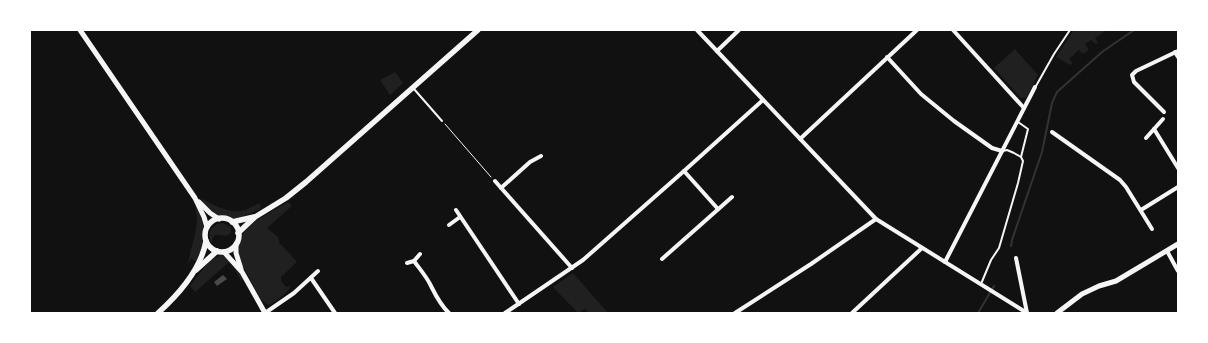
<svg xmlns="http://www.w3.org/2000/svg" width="1208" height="343" font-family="Jost,sans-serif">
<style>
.green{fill:#202020}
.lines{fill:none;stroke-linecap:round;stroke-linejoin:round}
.stream{stroke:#333;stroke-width:2}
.building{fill:#4a4a4a}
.path{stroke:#f5f5f5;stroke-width:1}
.service{stroke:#f5f5f5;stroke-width:2}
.minor{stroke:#f5f5f5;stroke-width:4}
.tertiary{stroke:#f5f5f5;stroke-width:5}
.secondary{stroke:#f5f5f5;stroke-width:5.5}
</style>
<rect width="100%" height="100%" fill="#111"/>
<g class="green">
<polygon points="1074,30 1107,30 1095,38 1098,43 1096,44 1091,40 1085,44 1089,50 1083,54 1079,50 1069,59 1073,63 1070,65 1056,57"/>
<polygon points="1015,49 1038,75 1026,98 1021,98 994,68"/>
<polygon points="395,72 403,83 390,95 380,80"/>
<path d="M204,199c7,6 27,14 37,12 6,-1 13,-5 18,-8l2,5c-24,14 -40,16 -59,-7z"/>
<path d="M288,202l4,4 -25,22 11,9 2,8 1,-1 16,18 -16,15v4l5,6 5,-1c-5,8 -14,15 -22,19 -10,-3 -13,-16 -18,-24 -5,-10 -11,-19 -13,-29 -4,-25 33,-39 50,-50z"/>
<path d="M197,206l7,18 -2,11 1,10 -6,17 -6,-3 -3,6c2,-19 13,-39 7,-58z"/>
<path d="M223,223l8,4v6l-5,3c-7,-1 -14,-4 -14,7 -6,-10 -1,-19 11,-20z"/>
<path d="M221,255c10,3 16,16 22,24l-2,2 -9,-17 -4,-1 -33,29 -5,-6 20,-26z"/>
<polygon points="573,273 608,313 589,313 585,309 578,313 553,287"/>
</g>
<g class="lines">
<g class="stream">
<polyline points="1011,246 1012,240 1042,152 1052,103 1057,92 1102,52 1134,30"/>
<polyline points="978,313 994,286"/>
</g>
</g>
<polygon class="building" points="223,275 227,279 217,286 214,282"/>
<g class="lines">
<polyline class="path" points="445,124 491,177"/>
<g class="service">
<polyline points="1036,86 1054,54 1070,30"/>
<polyline points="414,89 442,121"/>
<polyline points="1018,122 1028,129 1021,157"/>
<polyline points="981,284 991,260 999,248 1018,183 1023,161 1021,157 1014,153 1007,150 1003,151"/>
</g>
<g class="minor">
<polyline points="697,30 876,219 1027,313"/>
<polyline points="953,30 1024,108"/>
<polyline points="717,51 739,30"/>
<polyline points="1175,52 1178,57"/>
<polyline points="887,57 921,94 954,121 992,148 1002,151"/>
<polyline points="1164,112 1134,82 1132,75 1136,71 1178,51"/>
<polyline points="1154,129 1178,168"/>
<polyline points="1052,132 1120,180 1126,187 1152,229"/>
<polyline points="1146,138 1163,119"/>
<polyline points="800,139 917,30"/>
<polyline points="684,171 718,209"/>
<polyline points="495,181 572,268"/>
<polyline points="501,188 530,162 541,156"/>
<polyline points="456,210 519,304"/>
<polyline points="1141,210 1178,187"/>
<polyline points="449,225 460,217"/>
<polyline points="1167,251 1178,271"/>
<path d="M420,254l-6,7c5,7 12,15 16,23 5,10 10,21 19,29"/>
<polyline points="1016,258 1027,313"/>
<polyline points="662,259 732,197"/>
<polyline points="945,262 1035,87"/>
<polyline points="407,263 414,261"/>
<polyline points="311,278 335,313"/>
<polyline points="265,313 294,293 318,271"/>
<polyline points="505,313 583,260 684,171 763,100"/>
<polyline points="735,313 811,264 876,219"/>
<polyline points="852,313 922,248"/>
</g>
<g class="tertiary">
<polyline points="80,30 195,198 204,217 207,227"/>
<polyline points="199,202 210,213 219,219"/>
<polyline points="236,244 236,253 241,269"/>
<polyline points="224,252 242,272 265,313"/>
<polyline points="1057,313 1082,294 1099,286 1116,281 1178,244"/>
</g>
<g class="secondary">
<circle cx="222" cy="235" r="17"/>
<polyline points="232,222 254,217"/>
<polyline points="238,233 255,217 286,198 306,182 478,30"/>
<polyline points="196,270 217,251"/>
<path d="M158,313c20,-18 43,-44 48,-72"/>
</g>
</g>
<rect width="1208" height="343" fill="none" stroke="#ffffff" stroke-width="62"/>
</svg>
